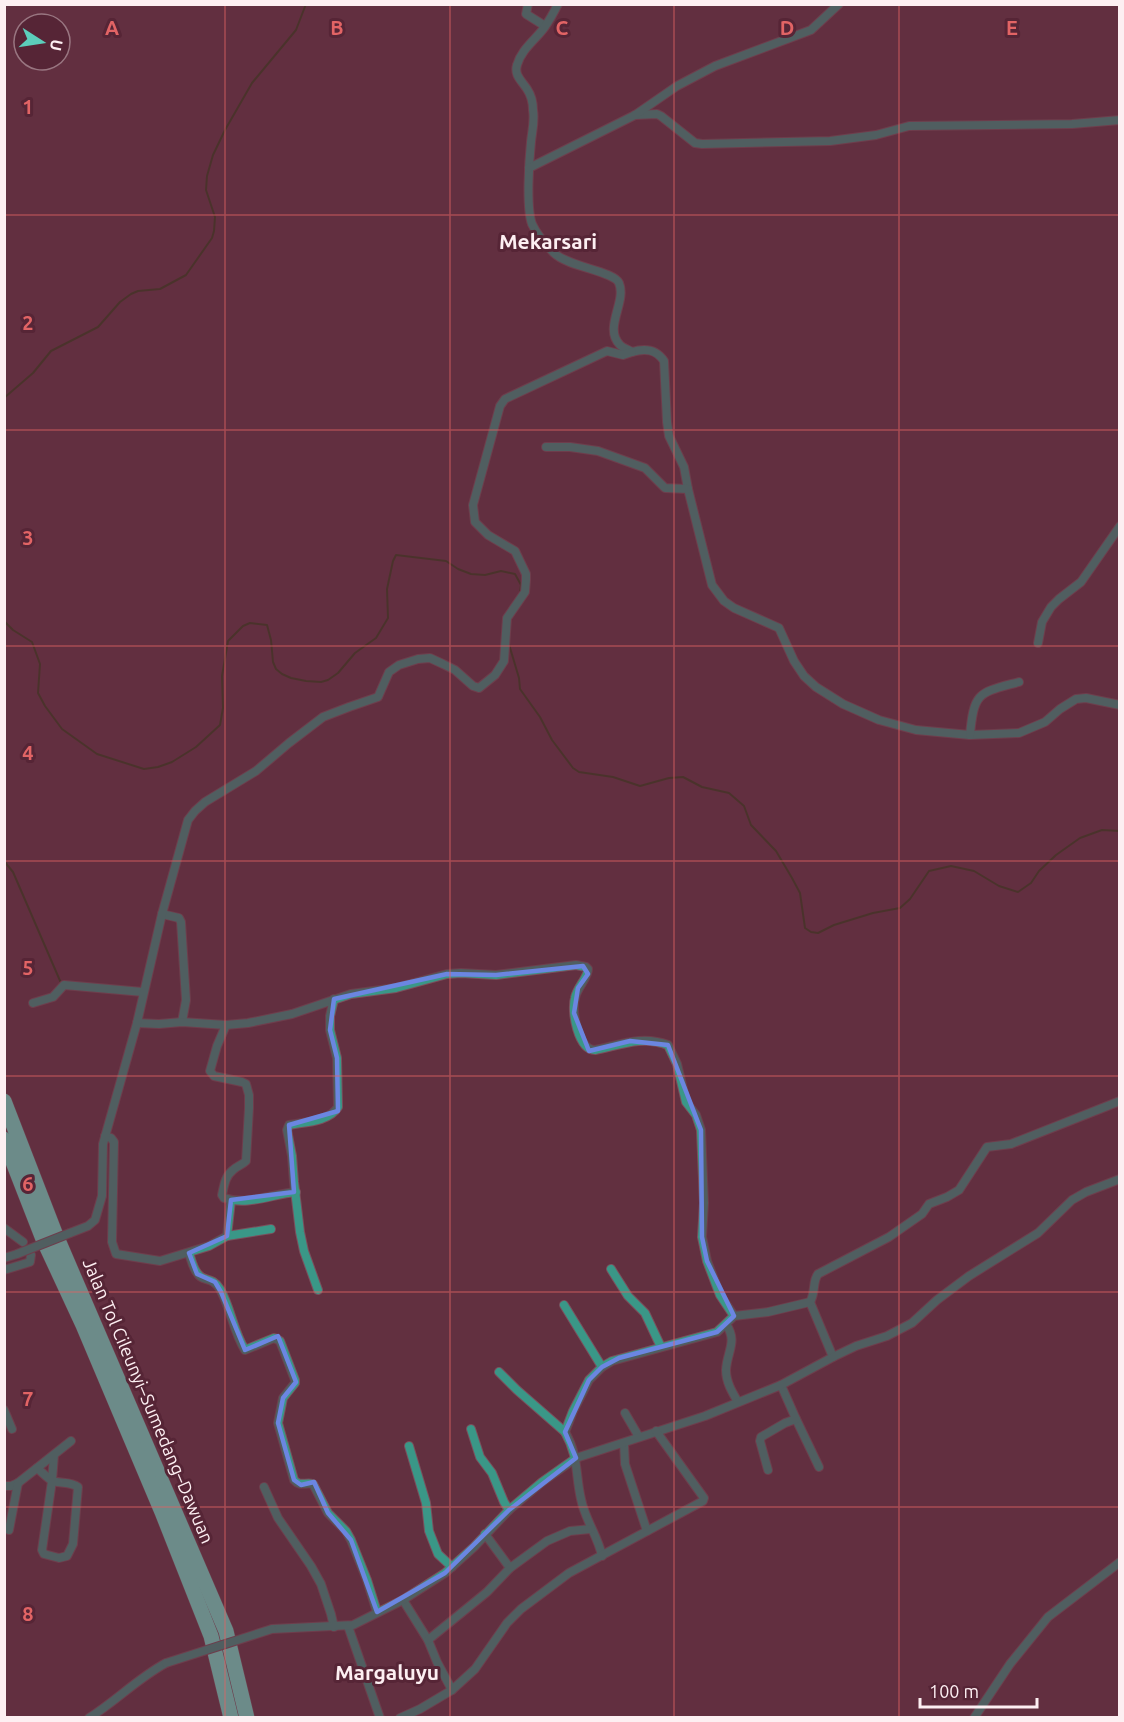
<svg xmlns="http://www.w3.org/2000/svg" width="1124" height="1722" font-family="Ubuntu,sans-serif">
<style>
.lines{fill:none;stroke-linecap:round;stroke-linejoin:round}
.stream{stroke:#2e3713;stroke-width:2}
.street-casing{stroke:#7b4f5c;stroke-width:10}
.highway-casing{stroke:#7b4f5c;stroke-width:16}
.street{stroke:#3a9787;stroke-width:8}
.highway{stroke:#79fae3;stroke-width:15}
.street-bridge-casing{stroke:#7b4f5c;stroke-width:10;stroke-linecap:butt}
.street-bridge{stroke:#3a9787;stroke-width:8}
.marked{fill:none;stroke:#6b86e1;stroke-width:4.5;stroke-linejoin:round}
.grid{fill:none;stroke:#e26465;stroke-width:1.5;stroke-opacity:0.55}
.labels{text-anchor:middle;stroke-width:6;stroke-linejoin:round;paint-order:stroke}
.street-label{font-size:18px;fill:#fdeff2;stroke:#562536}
.quarter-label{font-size:21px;font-weight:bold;fill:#fdeff2;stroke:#562536}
.grid-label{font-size:20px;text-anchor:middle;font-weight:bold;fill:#e26465;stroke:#562536;stroke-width:6;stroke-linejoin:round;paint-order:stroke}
</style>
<rect width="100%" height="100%" fill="#623040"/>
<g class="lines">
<g class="stream">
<polyline points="4,398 33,373 51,351 98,327 120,302 131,294 138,291 160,289 186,275 212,238 214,231 215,217 206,190 207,176 213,155 225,130 252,83 296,30 306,4"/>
<polyline points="4,621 13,630 32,642 40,664 38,693 45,706 62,729 97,754 144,769 158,767 172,762 196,747 220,725 223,708 222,676 228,641 243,626 250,623 267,625 271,640 273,662 276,669 282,674 291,678 306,681 321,682 328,680 338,673 355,653 376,638 388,618 387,589 393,561 396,555 446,561 458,569 471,574 485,575 501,571 515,574 521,585 520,593"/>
<polyline points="508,641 519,678 520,689 540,717 552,740 573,768 579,772 613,777 640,786 669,778 683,777 702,787 729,793 744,806 751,825 776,851 792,878 800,893 805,928 811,932 818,933 834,925 873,913 900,908 910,899 929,871 951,866 974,871 999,886 1018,892 1031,883 1039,871 1056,855 1080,838 1102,830 1120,831"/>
<polyline points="4,861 13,872 61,983"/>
</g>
<g class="street-casing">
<g id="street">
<polyline points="528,4 526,14 545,26"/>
<path d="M558,4c-4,8 -9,17 -14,24 -9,12 -23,22 -27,37 -3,10 4,15 10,24 4,6 6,14 6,21 2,11 -1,21 -2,32 -2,19 -5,66 1,82 5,11 14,21 22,29 14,14 60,18 65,30 8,19 -16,45 1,62 3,3 9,5 12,7 13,-4 24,-3 32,9l3,61 2,14 15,31 4,22 24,96 12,16 10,7 45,20 15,33 10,15 12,11 27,17 36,16 37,10 54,5 49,-2 26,-11 15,-13 16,-10 10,-1 34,7"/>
<polyline points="635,115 657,114 661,116 695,143 702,144 830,141 876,135 909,126 1072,124 1120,120"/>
<polyline points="529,168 635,115 677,86 715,66 811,30 839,4"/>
<polyline points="546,447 570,447 598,451 645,468 665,488 688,489"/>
<polyline points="1038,643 1042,622 1051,607 1059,599 1081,582 1120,526"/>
<path d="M970,735c4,-44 9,-42 49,-53"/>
<polyline points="162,914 179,918 181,922 186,1000 182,1022"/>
<polyline points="33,1003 53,997 64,985 143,992"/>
<polyline points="137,1023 159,1024 182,1022 226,1025"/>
<polyline points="105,1136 111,1138 114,1142 112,1242 116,1254 160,1261 209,1246 227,1236 231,1200"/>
<path d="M296,1192c-24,2 -48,14 -72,6l-2,-3c2,-9 3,-19 11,-25 4,-4 9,-5 13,-9l3,-53v-13l-3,-11 -4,-2 -28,-6 -4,-5 7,-25 9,-21 22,-2 44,-9 59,-20 45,-6 51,-14 14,-1 35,2 80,-10 10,2 2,2c0,9 -11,18 -13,29 -4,13 3,52 20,52 25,-5 47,-15 73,-5l9,19 9,38 10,13 5,15 3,73 -2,34 5,24 13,34 14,21"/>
<polyline points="4,1228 23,1242"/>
<polyline points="70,1233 88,1226 95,1220 102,1196 103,1144 137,1023 162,914 188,820 195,811 205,802 256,771 289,743 323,717 349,707 378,697 389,672 399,665 418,659 430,658 443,664 455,670 473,686 479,688 495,675 504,661 507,618 525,592 526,580 526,574 515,551 488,535 475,522 473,505 500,406 505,399 607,351 623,355 632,352"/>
<polyline points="227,1236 271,1229"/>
<path d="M189,1253c2,6 4,16 9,21 5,8 14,2 22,15 11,19 13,42 25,61l29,-12 6,3 15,39v3l-12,15 -5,25 16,57c6,7 11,2 19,4l15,29 18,18 5,9 16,40 10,32"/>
<polyline points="4,1258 17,1254"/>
<polyline points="611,1269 628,1296 645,1313 661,1347"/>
<polyline points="4,1270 30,1262 31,1255"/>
<path d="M318,1290l-14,-39 -4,-19 -6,-50 -2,-26 -5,-26 2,-5c15,-3 40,-3 49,-18l-1,-49 -7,-28v-14l4,-17"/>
<polyline points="810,1302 833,1357"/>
<polyline points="564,1305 602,1367"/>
<path d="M726,1324c12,18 1,27 0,46 0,12 6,22 12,32"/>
<polyline points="499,1372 517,1390 565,1432"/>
<polyline points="4,1410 12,1429"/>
<polyline points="625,1413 639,1437"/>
<polyline points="796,1419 819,1467"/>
<polyline points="471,1429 480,1457 492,1473 504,1502 509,1510"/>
<polyline points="624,1443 625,1464 647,1531"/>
<polyline points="409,1446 426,1503 429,1531 438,1554 452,1567"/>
<path d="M37,1468c5,4 11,11 16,13 9,3 17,0 25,6l-5,57 -6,12 -8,2 -15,-4 -2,-4 10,-69 2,-26"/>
<polyline points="768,1470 760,1441 761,1437 785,1423 796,1419 781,1385"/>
<polyline points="4,1486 11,1486 18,1483 71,1441"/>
<polyline points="264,1487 278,1518 311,1566 321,1584 331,1614 334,1627"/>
<polyline points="9,1530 18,1483"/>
<polyline points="485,1534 510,1568"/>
<path d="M602,1556c-4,-20 -17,-36 -21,-57 -6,-26 -2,-42 -16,-67l8,-21 16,-31 13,-13 10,-6 105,-29 17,-16 34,-4 42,-10c6,-10 2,-20 8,-28l71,-37 33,-23 7,-10 18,-7 12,-7 28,-43 24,-3 109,-43"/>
<polyline points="403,1600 428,1640 437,1662 452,1690"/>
<polyline points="348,1626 380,1718"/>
<polyline points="272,1629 353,1625 403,1600 445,1573 474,1547 509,1510 542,1482 576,1458 705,1416 781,1385 833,1357 856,1346 887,1336 912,1323 937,1300 969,1276 1038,1233 1072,1200 1086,1192 1120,1179"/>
<polyline points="428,1640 487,1592 510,1568 547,1541 570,1531 591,1529"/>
<path d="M89,1718c27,-17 49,-40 77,-55"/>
<polyline points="400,1718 420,1709 452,1690 463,1680 475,1669 507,1623 521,1609 569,1573 703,1501 704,1498 656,1431"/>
<polyline points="974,1718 1010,1664 1048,1617 1120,1562"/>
</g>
</g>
<g class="highway-casing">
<g id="highway">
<polyline points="4,1101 55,1233 226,1631 247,1718"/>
<polyline points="4,1139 43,1239 83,1325 162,1512 211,1636 231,1718"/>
</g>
</g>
<use href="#street" class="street"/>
<use href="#highway" class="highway"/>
<g class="street-bridge-casing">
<g id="street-bridge">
<polyline points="17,1254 70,1233"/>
<polyline points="166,1663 272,1629"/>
</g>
</g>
<use href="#street-bridge" class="street-bridge"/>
</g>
<path d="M0 0H1124V1722H0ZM583,966l5,8 -10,14 -4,25 15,38 41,-10 38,4 33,85 1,107 5,24 27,55 -17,16 -98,26 -17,9 -13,13 -24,52 11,26 -67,52 -64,63 -68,39 -26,-72 -23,-27 -14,-31 -13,3 -7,-5 -16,-57 5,-25 13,-16 -18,-46 -33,14 -24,-58 -6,-10 -18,-8 -8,-21 38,-17 4,-36 63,-8 -5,-67 49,-14 -1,-53 -7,-28 4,-31 113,-25 49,1z" fill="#623040" fill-opacity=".55" fill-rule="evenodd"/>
<path class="marked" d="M583,966l5,8 -10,14 -4,25 15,38 41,-10 38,4 33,85 1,107 5,24 27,55 -17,16 -98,26 -17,9 -13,13 -24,52 11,26 -67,52 -64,63 -68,39 -26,-72 -23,-27 -14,-31 -13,3 -7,-5 -16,-57 5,-25 13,-16 -18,-46 -33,14 -24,-58 -6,-10 -18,-8 -8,-21 38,-17 4,-36 63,-8 -5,-67 49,-14 -1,-53 -7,-28 4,-31 113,-25 49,1z"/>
<path class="grid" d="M225,4v1714M450,4v1714M674,4v1714M899,4v1714M4,215h1116M4,430h1116M4,646h1116M4,861h1116M4,1076h1116M4,1292h1116M4,1507h1116"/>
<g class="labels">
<g class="street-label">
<text transform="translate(148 1401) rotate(67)" y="6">Jalan Tol Cileunyi–Sumedang–Dawuan</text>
</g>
<g class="quarter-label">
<text x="548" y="249">Mekarsari</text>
<text x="387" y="1680">Margaluyu</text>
</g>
</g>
<g class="grid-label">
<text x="112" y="35">A</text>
<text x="337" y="35">B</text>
<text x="562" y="35">C</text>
<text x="787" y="35">D</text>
<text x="1012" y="35">E</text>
<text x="28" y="114">1</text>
<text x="28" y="330">2</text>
<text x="28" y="545">3</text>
<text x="28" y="760">4</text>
<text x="28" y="975">5</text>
<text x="28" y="1191">6</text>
<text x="28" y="1406">7</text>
<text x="28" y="1621">8</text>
</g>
<rect width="1124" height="1722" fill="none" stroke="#fdeff2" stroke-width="12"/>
<g transform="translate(42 42) rotate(102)"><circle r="28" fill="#562536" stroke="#997681" stroke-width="1.5"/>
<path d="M0-4.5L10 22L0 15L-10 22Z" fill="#5ccebb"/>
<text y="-9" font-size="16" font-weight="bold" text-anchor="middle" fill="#fdeff2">U</text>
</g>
<path d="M920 1698v9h117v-9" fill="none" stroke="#fdeff2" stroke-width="3"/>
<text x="929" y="1698" font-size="18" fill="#fdeff2" stroke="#562536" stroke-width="4.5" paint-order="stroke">100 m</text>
</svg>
